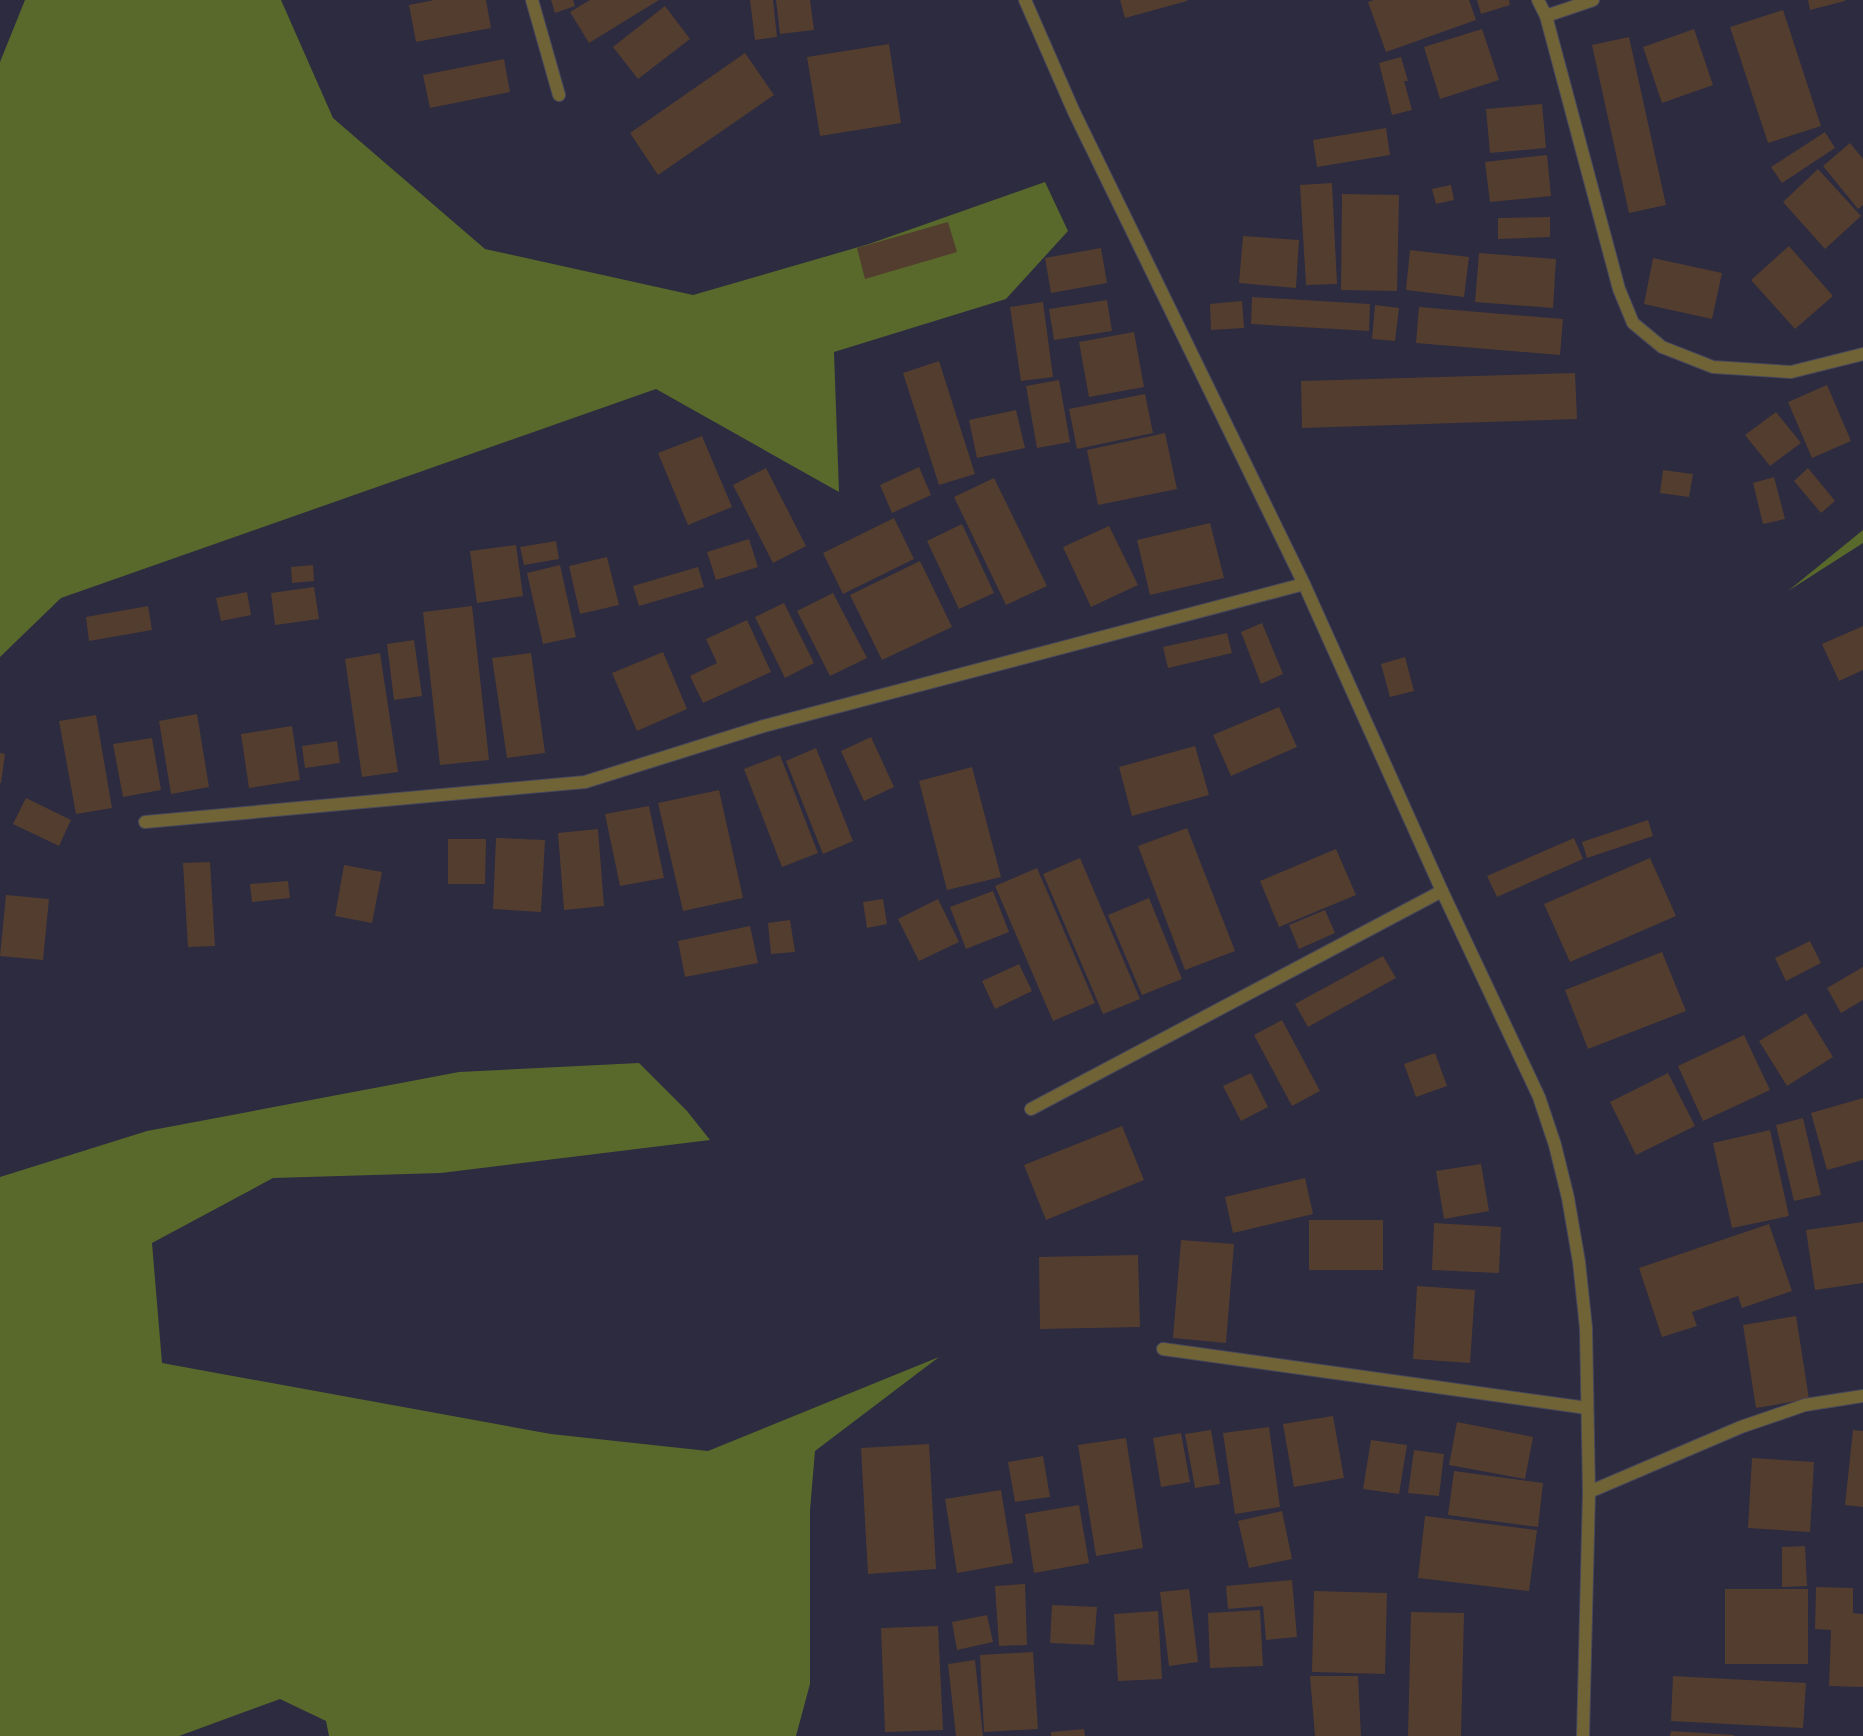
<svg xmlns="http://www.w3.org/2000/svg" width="1863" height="1736" font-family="'Fira Sans',sans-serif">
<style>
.forest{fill:#58692b}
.building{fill:#533d2f}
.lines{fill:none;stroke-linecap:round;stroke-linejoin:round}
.street-casing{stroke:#48475b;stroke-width:14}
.street{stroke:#706436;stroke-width:12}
</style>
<rect width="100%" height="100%" fill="#2c2b40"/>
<g class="forest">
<polygon points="25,0 281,0 333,118 485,249 693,295 869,244 1045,182 1068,231 1006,299 834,352 839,492 656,389 61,598 0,657 0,62"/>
<polygon points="1863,530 1863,543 1788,591"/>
<polygon points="639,1063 687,1111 710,1140 441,1173 273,1178 152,1243 162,1363 551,1434 708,1451 939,1357 815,1451 810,1510 810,1684 796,1736 329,1736 326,1721 280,1699 179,1736 0,1736 0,1177 147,1131 459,1072"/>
</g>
<g class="building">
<polygon points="434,0 486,0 491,28 416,42 409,5"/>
<polygon points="551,0 573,0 575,6 555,13"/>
<polygon points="590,0 659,0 589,43 570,12"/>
<polygon points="750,0 773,0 777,37 755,40"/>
<polygon points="776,0 810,0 814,30 780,34"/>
<polygon points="1120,0 1187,0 1187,1 1125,18"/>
<polygon points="1374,0 1469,0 1476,20 1386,52 1368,2"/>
<polygon points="1477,0 1509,0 1510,5 1481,14"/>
<polygon points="1808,0 1845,0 1845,1 1810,10"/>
<polygon points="665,6 690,39 638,79 613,47"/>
<polygon points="1783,10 1821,126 1768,143 1730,27"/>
<polygon points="1482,29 1499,80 1440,99 1424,47"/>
<polygon points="1694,29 1713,85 1662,103 1643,47"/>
<polygon points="1629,37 1666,205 1629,213 1592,45"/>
<polygon points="889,44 901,123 820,136 807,57"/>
<polygon points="745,53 774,95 658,175 630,133"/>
<polygon points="1401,57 1408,81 1404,81 1412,110 1392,115 1379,63"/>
<polygon points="504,59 510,92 430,108 423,75"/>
<polygon points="1542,104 1546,148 1490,153 1486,109"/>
<polygon points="1386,128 1390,155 1317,167 1313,140"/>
<polygon points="1825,132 1835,148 1782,183 1771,167"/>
<polygon points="1850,143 1863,159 1863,205 1858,209 1823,166"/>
<polygon points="1547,155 1551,196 1490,202 1485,162"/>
<polygon points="1818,169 1861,216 1825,249 1783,202"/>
<polygon points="1332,183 1337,284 1306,285 1300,185"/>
<polygon points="1451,185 1454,200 1436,204 1432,189"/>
<polygon points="1342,194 1399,195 1397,291 1341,290"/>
<polygon points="1550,217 1550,237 1498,239 1498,218"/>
<polygon points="948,222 957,252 865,279 857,248"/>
<polygon points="1243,236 1299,240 1296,288 1239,283"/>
<polygon points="1789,246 1833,296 1795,329 1751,280"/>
<polygon points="1101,248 1107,283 1051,293 1045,258"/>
<polygon points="1410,250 1469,257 1464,297 1406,290"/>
<polygon points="1479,253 1556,259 1553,308 1475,302"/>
<polygon points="1653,258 1722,273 1712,319 1644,304"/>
<polygon points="1252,297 1370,304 1369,331 1251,324"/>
<polygon points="1107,300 1112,331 1054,340 1049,309"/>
<polygon points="1242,301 1244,328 1211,330 1210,304"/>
<polygon points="1043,302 1053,377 1021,381 1010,307"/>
<polygon points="1375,305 1399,308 1395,341 1372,339"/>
<polygon points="1419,307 1563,319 1560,355 1416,343"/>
<polygon points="1134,332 1144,387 1089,397 1079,342"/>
<polygon points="939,361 975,474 939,485 903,373"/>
<polygon points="1575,373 1577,419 1302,428 1301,381"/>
<polygon points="1059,380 1070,442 1037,448 1026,386"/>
<polygon points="1827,385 1851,441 1812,458 1788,402"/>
<polygon points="1145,394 1153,433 1077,449 1069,409"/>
<polygon points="1016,410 1025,448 977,458 969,420"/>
<polygon points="1776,412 1801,443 1770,466 1745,435"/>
<polygon points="1165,433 1177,489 1098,505 1087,450"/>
<polygon points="702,436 732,507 688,525 658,453"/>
<polygon points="919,467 931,495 892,513 880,485"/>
<polygon points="766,468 806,546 773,563 733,485"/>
<polygon points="1808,468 1835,501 1821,513 1794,481"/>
<polygon points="1663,470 1693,474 1689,497 1660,493"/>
<polygon points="1774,477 1785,519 1763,524 1753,483"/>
<polygon points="994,478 1047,586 1006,605 954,497"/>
<polygon points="894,518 914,559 843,594 823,553"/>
<polygon points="1210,523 1224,578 1150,595 1137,540"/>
<polygon points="962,524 994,593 959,609 927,541"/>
<polygon points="1109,526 1138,585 1091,607 1063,547"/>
<polygon points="749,539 758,567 716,580 707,552"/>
<polygon points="556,541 559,559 524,565 520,547"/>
<polygon points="516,545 523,596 477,603 470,551"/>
<polygon points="607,557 619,605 580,614 569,566"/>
<polygon points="920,561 952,627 882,660 850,595"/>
<polygon points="313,565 314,581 292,583 291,567"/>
<polygon points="560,565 576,637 543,644 527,573"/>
<polygon points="698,567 704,587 639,606 633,586"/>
<polygon points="314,587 319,619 275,625 271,593"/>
<polygon points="247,592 251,615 221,621 216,598"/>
<polygon points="833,593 867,658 830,676 797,611"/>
<polygon points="784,603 814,663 785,678 755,617"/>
<polygon points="148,606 152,630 89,641 86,617"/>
<polygon points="472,606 489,760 440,765 423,612"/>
<polygon points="747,620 771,672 703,703 690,676 717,663 706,639"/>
<polygon points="1262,623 1283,674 1261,684 1241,632"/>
<polygon points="1863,626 1863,670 1839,681 1822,644"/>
<polygon points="1227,633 1232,653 1168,668 1163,647"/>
<polygon points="414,640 422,696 394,700 387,644"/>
<polygon points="663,652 687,709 637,731 612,673"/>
<polygon points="380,653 398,772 362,777 345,659"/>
<polygon points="531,653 545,753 507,758 492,658"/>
<polygon points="1405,657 1414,691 1390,697 1381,664"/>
<polygon points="1279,707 1297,747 1231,776 1213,735"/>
<polygon points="197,714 209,787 171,794 159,721"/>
<polygon points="96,715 112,808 76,814 59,721"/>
<polygon points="292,726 300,780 249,788 241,734"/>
<polygon points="871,737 894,787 864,801 841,751"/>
<polygon points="152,738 161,790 123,797 113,744"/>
<polygon points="337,741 340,763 305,768 302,746"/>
<polygon points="1195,746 1209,795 1132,816 1119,767"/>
<polygon points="816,748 853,841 823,854 786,761"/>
<polygon points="0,753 5,754 1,783 0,783"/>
<polygon points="780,755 818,853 782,867 744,769"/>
<polygon points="972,767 1001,877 947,890 919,781"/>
<polygon points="719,790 743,898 683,911 658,803"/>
<polygon points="26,798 71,820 59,846 13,824"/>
<polygon points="649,806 664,878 620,886 605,814"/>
<polygon points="1648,820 1653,836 1587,858 1582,842"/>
<polygon points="1187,828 1235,951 1185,970 1138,846"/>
<polygon points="598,829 604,906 564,910 558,833"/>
<polygon points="496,838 545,840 541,912 493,909"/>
<polygon points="1574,838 1583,859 1497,897 1487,876"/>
<polygon points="448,839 486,839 485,884 448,884"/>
<polygon points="1336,849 1356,895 1279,927 1260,881"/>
<polygon points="1080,858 1140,999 1103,1014 1043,874"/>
<polygon points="1650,858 1676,916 1570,962 1544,904"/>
<polygon points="210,862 215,946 188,947 183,863"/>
<polygon points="344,865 382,872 372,923 335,916"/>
<polygon points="1037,868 1095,1003 1053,1021 995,886"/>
<polygon points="288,881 290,898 252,902 250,884"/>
<polygon points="993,891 1009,932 966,949 950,907"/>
<polygon points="6,895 49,899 43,960 0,956"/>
<polygon points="1149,898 1182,979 1142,995 1108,915"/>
<polygon points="883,899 887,924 867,928 863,902"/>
<polygon points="938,899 959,942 919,961 898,919"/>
<polygon points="1325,910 1335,933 1299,949 1289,925"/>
<polygon points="790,920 795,952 771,954 768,923"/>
<polygon points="750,926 758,963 685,977 678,941"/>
<polygon points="1810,941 1821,963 1786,981 1775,958"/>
<polygon points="1662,952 1686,1011 1588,1049 1565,990"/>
<polygon points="1383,956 1396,978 1308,1027 1295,1004"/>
<polygon points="1019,964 1032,991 995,1009 982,981"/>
<polygon points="1863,967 1863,1000 1841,1013 1827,988"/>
<polygon points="1806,1013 1833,1057 1787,1086 1759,1041"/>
<polygon points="1282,1020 1320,1091 1292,1106 1254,1035"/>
<polygon points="1744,1035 1770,1090 1703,1121 1678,1066"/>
<polygon points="1435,1053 1447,1086 1416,1097 1404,1064"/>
<polygon points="1251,1073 1268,1107 1241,1121 1223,1086"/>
<polygon points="1668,1073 1695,1126 1636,1155 1610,1102"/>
<polygon points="1863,1098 1863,1160 1827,1170 1811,1113"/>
<polygon points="1803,1118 1821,1195 1794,1201 1776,1125"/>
<polygon points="1122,1126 1144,1180 1046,1220 1024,1165"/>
<polygon points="1770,1130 1789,1216 1732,1228 1713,1143"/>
<polygon points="1481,1164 1489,1211 1444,1219 1436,1171"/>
<polygon points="1305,1178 1313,1214 1233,1233 1225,1197"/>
<rect x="1309" y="1220" width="74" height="50"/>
<polygon points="1863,1222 1863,1283 1815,1290 1806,1230"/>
<polygon points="1434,1223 1501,1227 1499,1273 1432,1270"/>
<polygon points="1769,1224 1792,1291 1742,1308 1738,1296 1692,1312 1697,1326 1662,1337 1639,1268"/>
<polygon points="1181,1240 1234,1244 1226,1343 1173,1338"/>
<polygon points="1138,1255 1140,1327 1040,1329 1039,1257"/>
<polygon points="1417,1286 1475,1290 1470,1363 1413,1359"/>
<polygon points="1796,1316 1809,1399 1756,1408 1743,1325"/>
<polygon points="1333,1416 1344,1478 1294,1487 1283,1424"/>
<polygon points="1457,1422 1533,1437 1525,1479 1449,1465"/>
<polygon points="1269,1427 1280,1507 1235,1514 1223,1433"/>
<polygon points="1211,1430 1220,1484 1195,1488 1185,1434"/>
<polygon points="1853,1430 1863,1431 1863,1507 1845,1505"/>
<polygon points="1181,1433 1190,1482 1161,1487 1153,1438"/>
<polygon points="1126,1438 1143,1548 1096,1556 1078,1445"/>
<polygon points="1371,1440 1407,1445 1399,1494 1363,1489"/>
<polygon points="929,1444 936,1569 868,1574 861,1448"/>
<polygon points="1414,1450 1444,1454 1439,1496 1408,1493"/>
<polygon points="1043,1456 1050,1497 1015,1502 1008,1462"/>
<polygon points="1752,1458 1814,1462 1810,1532 1748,1528"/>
<polygon points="1454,1471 1543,1483 1538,1527 1448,1515"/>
<polygon points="1001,1490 1013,1563 957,1573 945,1499"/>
<polygon points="1079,1505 1089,1563 1034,1573 1025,1514"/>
<polygon points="1282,1511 1292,1559 1249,1568 1238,1521"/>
<polygon points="1425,1516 1537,1530 1529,1591 1418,1578"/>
<polygon points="1805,1546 1807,1586 1782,1587 1782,1547"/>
<polygon points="1292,1580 1297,1637 1266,1640 1263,1606 1228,1609 1226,1586"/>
<polygon points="1025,1584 1027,1645 999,1646 995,1586"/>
<polygon points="1816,1587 1853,1588 1853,1613 1863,1614 1863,1687 1829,1686 1831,1630 1815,1629"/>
<polygon points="1189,1589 1198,1662 1169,1666 1160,1592"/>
<rect x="1725" y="1589" width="83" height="75"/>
<polygon points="1314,1591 1387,1593 1385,1674 1312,1672"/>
<polygon points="1052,1605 1097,1607 1094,1645 1050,1643"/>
<polygon points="1260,1610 1263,1666 1210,1668 1208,1613"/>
<polygon points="1158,1611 1162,1679 1118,1681 1114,1614"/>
<polygon points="1411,1612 1464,1613 1461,1736 1408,1736"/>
<polygon points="987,1615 993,1642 957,1650 952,1622"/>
<polygon points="938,1626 943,1730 885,1732 881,1628"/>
<polygon points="1033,1652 1038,1729 984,1732 980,1655"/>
<polygon points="975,1660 983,1736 956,1736 948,1664"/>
<polygon points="1310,1676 1358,1676 1361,1736 1315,1736"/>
<polygon points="1673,1676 1806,1683 1803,1728 1671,1721"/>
<polygon points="1084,1729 1085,1736 1051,1736 1051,1732"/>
<polygon points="1671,1731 1734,1735 1734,1736 1670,1736"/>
</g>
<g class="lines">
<g class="street-casing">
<g id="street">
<polyline points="532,0 559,95"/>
<polyline points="1025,0 1074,112 1304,584 1442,891 1539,1097 1555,1145 1568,1198 1579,1262 1586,1328 1589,1492 1583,1736"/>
<polyline points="1538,0 1546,16 1619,289 1633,323 1662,347 1713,367 1791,372 1863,354"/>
<polyline points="1546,16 1593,0"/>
<polyline points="145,822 585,782 764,726 1304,584"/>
<polyline points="1031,1109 1442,891"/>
<polyline points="1163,1349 1587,1408"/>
<polyline points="1589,1492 1741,1427 1805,1405 1863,1396"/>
</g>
</g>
<use href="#street" class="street"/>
</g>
</svg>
